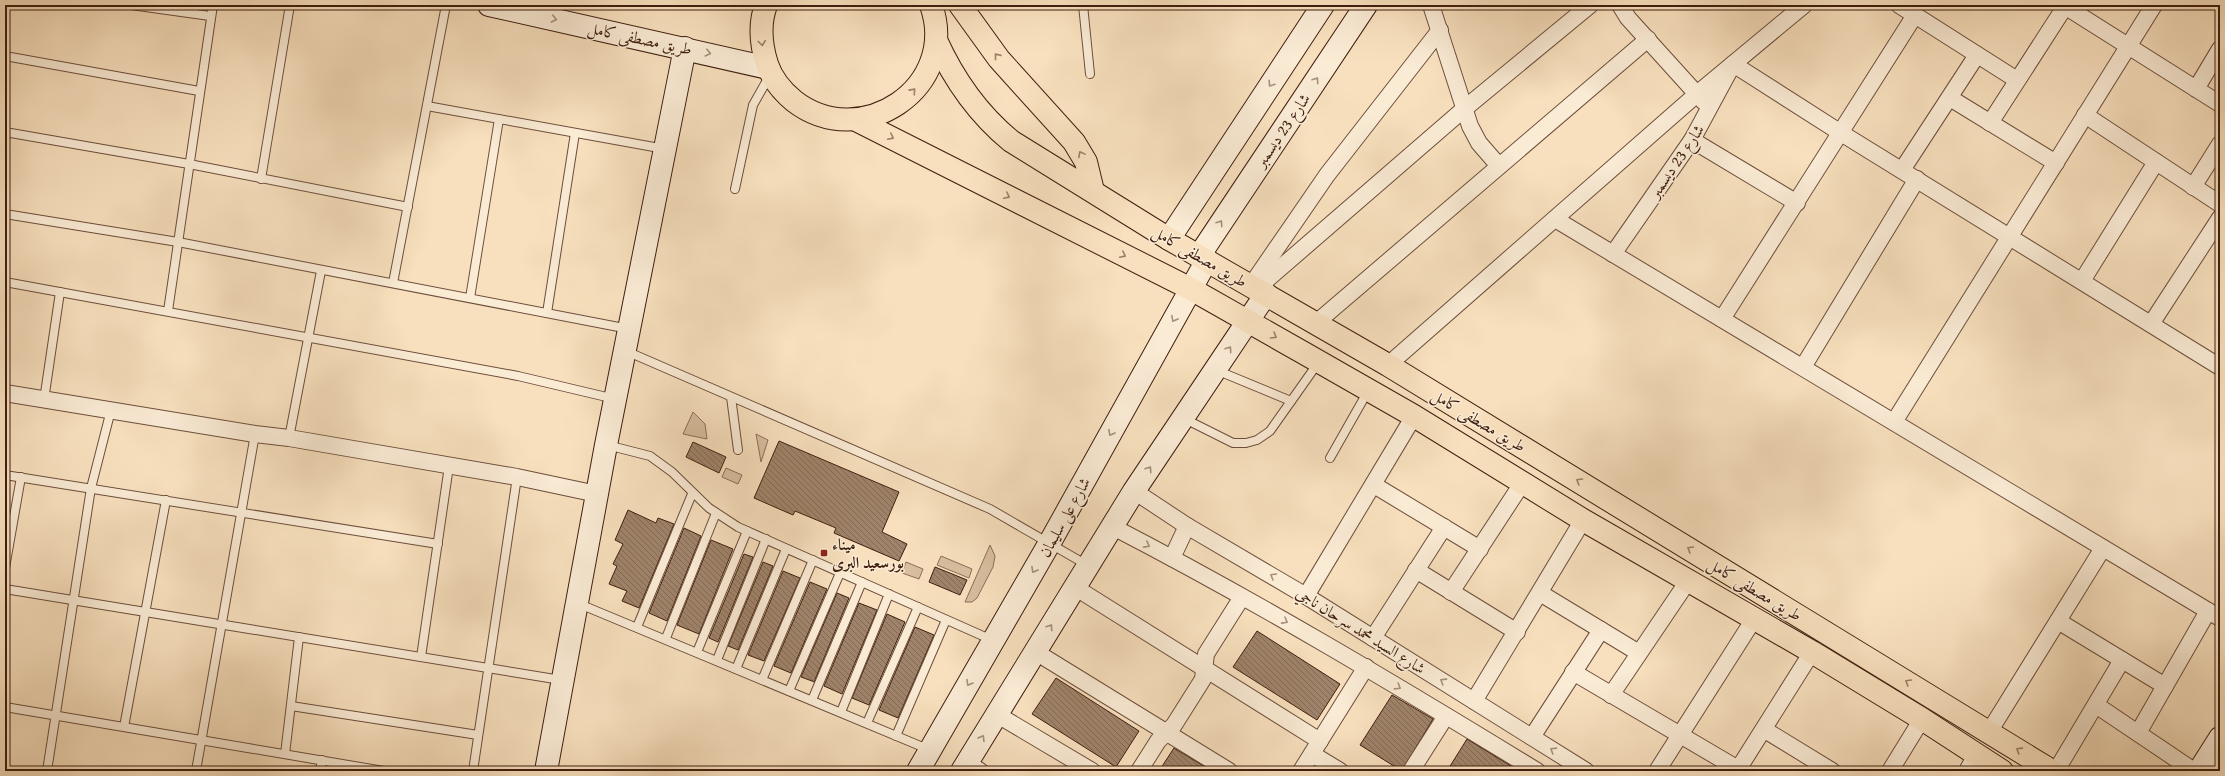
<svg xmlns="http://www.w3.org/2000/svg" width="2225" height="776" font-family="'Gentium Book Plus',Amiri,serif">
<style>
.green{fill:#d9bfa0;stroke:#8c6e58}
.building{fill:url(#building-back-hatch);stroke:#3f1e0f}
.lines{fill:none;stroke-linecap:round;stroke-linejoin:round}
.lane-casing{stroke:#6d4e3b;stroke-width:10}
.street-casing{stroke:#6d4e3b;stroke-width:18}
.secondary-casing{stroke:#3f1e0f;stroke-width:24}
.primary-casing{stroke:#3f1e0f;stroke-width:24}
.highway-casing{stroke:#3f1e0f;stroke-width:24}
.lane{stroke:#faebd5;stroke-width:8}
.street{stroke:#faebd5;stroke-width:16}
.secondary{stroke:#faebd5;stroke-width:22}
.primary{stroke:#f8e0be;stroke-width:22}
.highway{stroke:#f8e0be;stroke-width:22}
.oneway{stroke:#a68f7c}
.oneway2{stroke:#9c7f66}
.poi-dot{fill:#8f2418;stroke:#faebd5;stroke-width:1.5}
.labels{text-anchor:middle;stroke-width:3;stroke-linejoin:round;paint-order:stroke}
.street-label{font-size:16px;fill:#3f1e0f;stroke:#faebd5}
.poi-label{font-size:16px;font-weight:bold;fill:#3f1e0f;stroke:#faebd5;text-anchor:start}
</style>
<defs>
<pattern id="building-back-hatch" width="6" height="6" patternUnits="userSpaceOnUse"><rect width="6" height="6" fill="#9f836a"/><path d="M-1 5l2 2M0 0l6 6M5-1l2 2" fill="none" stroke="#836b56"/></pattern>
</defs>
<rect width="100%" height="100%" fill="#f8e0be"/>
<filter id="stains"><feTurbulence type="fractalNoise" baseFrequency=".005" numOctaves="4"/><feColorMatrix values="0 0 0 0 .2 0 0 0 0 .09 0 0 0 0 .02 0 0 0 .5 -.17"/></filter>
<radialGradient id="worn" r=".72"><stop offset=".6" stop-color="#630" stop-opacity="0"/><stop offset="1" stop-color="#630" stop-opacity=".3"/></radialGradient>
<g class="green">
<polygon points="693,412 705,424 707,439 683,434"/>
<polygon points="756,434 768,440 761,462"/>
<polygon points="726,468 742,475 738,484 722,477"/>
<polygon points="990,545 995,556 993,567 977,598 972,602 965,602"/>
<polygon points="941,556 972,569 969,578 937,565"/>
<polygon points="906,562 923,569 919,579 902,573"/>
</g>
<g class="building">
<polygon points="779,441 899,492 882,532 907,544 899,561 834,533 836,528 795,511 793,515 754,498"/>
<polygon points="693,442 726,457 719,473 686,457"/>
<polygon points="628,510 656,523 658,518 674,524 639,608 622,601 627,591 609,584 617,566 613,564 623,544 615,540"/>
<polygon points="684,528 701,536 667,621 649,613"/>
<polygon points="711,540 733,549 699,634 677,625"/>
<polygon points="744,554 753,557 718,642 709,638"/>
<polygon points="763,562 773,566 738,650 728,646"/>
<polygon points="935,567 967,580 960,595 929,582"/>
<polygon points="783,571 800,578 764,661 748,655"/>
<polygon points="810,582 827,589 791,673 774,666"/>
<polygon points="837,593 849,598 814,682 812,681 801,677"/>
<polygon points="859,603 877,610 842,694 824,686"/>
<polygon points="887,614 905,622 869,705 852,698"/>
<polygon points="915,627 934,635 898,718 879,710"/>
<polygon points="1257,631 1340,684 1317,720 1233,667"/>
<polygon points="1056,678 1139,731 1116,767 1032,714"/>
<polygon points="1392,695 1433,719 1402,771 1360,745"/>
<polygon points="1467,739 1519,771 1447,771"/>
<polygon points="1174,748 1202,765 1211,771 1159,771"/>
</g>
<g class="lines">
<g class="lane-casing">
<g id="lane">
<polyline points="131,5 210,16"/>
<polyline points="1083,5 1090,74"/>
<polyline points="5,56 199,91"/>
<polyline points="427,106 665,149"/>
<polyline points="5,132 189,164 408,207"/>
<polyline points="261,179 290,5"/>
<polyline points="735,189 753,105 770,75"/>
<polyline points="5,214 178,242 629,329"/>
<polyline points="5,282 518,376 615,399"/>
<polyline points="393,283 446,5"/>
<polyline points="470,298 499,119"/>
<polyline points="168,311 213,5"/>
<polyline points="547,313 575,133"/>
<polyline points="626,351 990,509 1087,565"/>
<polyline points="1216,370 1291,401"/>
<polyline points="731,397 738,450"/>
<polyline points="44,400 60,292"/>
<polyline points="1183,418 1233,443 1246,443 1257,440 1270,431 1318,363"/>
<polyline points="289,438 321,271"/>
<polyline points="607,445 650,456 672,472 709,508 738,527 992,640"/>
<polyline points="1330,458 1368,391"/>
<polyline points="5,475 438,544"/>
<polyline points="5,568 21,477"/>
<polyline points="5,589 561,680"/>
<polyline points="577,603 930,750"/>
<polyline points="637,627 692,494"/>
<polyline points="666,638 716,513"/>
<polyline points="697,652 747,531"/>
<polyline points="421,657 449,466"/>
<polyline points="717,660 766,539"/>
<polyline points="736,669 786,549"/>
<polyline points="762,680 813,560"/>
<polyline points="789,691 840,573"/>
<polyline points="812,700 862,582"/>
<polyline points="291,706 478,735"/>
<polyline points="5,707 384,771"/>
<polyline points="841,712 889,594"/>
<polyline points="867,723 918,607"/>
<polyline points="124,727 166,500"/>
<polyline points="896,736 946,620"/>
<polyline points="285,754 299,637"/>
<polyline points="47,771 91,488 111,410"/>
<polyline points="196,771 255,434"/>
<polyline points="320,771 322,760"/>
<polyline points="473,771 517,477"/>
</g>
</g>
<g class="street-casing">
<g id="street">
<polyline points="1431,5 1470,126 1479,143 1499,166"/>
<polyline points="1620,5 1628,18 1704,102"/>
<polyline points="1899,5 2017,80"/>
<polyline points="2063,5 2220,104"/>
<polyline points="2196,89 2220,49"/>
<polyline points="1950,98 2056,163"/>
<polyline points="2085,115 2220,204"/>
<polyline points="1990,123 2066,5"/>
<polyline points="1692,140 1797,203"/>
<polyline points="1902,170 1977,55"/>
<polyline points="2193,187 2220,144"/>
<polyline points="1555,219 2220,618"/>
<polyline points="1613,254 1692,140 1733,64 1841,133 2220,367"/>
<polyline points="2082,281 2156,162"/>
<polyline points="1252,284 1327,175 1440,30"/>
<polyline points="1256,289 1464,109 1590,5"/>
<polyline points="1722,319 1915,15"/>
<polyline points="1316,323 1648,39"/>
<polyline points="2151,324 2220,218"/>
<polyline points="1388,365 1697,94 1804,5"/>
<polyline points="1803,367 1917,179"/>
<polyline points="5,393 255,434 289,438 517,477 597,494"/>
<polyline points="1894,422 2154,5"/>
<polyline points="1374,485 1480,549"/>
<polyline points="1134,491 1187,526 1306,596 1586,771"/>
<path d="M1113,527c145,75 285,159 424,244"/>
<polyline points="1172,558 1187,526"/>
<polyline points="1416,570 1517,632"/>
<polyline points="1076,588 1320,741"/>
<polyline points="1451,592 1523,482"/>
<polyline points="1540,593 1639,653"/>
<polyline points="1306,596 1414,416"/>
<polyline points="2058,621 2165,686"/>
<polyline points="1373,638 1444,527"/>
<polyline points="1034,651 1229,771"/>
<polyline points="1573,672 1738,769"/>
<polyline points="1611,695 1688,581"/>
<polyline points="1474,701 1583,520"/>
<polyline points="2096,705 2194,771"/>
<polyline points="996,714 1092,771"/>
<polyline points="1765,730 1832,771"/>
<polyline points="1989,732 2103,548"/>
<polyline points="2138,733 2208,611"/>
<polyline points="1532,737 1601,630"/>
<polyline points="1312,754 1340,771"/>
<polyline points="967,763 980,771"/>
<polyline points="1139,771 1158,741 1174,725 1203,679 1206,654 1242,597"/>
<polyline points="1301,771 1366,667"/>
<polyline points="1411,771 1446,716"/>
<polyline points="1657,771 1754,619"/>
<polyline points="1737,771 1812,652"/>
<polyline points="1890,771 1922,719"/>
<polyline points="1967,771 1976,755"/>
<polyline points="2056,771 2122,660"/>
</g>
</g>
<g class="secondary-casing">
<g id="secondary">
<polyline points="489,5 768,68"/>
<polyline points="1169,239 1323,5"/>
<polyline points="1199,256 1366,5"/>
<polyline points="546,771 606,445 685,48"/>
<polyline points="918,771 1049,544 1207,260"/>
<polyline points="962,771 1134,491 1266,294"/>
<polyline points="2199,771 2220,738"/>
</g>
</g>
<g class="primary-casing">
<g id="primary">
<path d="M936,40c18,40 41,73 75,101l158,98 219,126 664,406"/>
<polyline points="856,120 1191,289 1302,352 1414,416 1583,520 1812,652 1922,719 2002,771"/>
</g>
</g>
<g class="highway-casing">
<g id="highway">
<path d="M766,5c-7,19 -5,40 1,59 5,15 15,27 27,37 67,52 166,-14 137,-96"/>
<polyline points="960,5 999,59 1074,142 1086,162 1093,191"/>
</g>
</g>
<use href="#lane" class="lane"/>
<use href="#street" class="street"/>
<use href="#secondary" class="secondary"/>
<use href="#primary" class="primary"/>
<use href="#highway" class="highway"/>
</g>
<defs><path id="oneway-chevron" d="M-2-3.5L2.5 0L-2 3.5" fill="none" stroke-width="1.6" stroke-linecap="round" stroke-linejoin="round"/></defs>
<g class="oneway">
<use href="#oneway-chevron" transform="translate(554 19) rotate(12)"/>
<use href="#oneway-chevron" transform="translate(708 53) rotate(13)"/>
<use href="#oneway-chevron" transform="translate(1316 80) rotate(-56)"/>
<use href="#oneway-chevron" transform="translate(1271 84) rotate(123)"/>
<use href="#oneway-chevron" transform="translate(1220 223) rotate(-56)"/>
<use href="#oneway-chevron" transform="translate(1174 319) rotate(119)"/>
<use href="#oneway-chevron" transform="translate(1229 349) rotate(-56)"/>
<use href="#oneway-chevron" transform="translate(1111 433) rotate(119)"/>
<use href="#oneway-chevron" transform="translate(1149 469) rotate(-57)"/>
<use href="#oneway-chevron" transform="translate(1147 545) rotate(28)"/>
<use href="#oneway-chevron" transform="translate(1034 570) rotate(120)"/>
<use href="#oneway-chevron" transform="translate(1273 576) rotate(-150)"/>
<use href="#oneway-chevron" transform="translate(1285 621) rotate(29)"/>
<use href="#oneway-chevron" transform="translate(1050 627) rotate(-56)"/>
<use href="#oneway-chevron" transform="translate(1443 681) rotate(-148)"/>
<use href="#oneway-chevron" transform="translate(969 683) rotate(120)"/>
<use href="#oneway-chevron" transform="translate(1398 687) rotate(32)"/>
<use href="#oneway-chevron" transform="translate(982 738) rotate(-59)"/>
<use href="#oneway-chevron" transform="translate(1553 750) rotate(-148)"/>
</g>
<g class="oneway2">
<use href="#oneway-chevron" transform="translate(762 43) rotate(83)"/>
<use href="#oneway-chevron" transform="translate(997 56) rotate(-129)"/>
<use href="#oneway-chevron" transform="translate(913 91) rotate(-48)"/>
<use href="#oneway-chevron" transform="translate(891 137) rotate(27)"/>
<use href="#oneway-chevron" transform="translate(1081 154) rotate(-118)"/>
<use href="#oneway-chevron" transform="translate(1007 196) rotate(27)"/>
<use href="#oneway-chevron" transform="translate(1123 255) rotate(27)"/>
<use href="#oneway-chevron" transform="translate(1274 336) rotate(30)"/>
<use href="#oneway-chevron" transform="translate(1579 481) rotate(-149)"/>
<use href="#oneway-chevron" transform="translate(1690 549) rotate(-149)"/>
<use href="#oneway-chevron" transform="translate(1908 682) rotate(-149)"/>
<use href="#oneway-chevron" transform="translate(2019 750) rotate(-148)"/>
</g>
<rect class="poi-dot" x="820" y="549" width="8" height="8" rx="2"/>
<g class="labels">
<g class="street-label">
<text transform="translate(640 38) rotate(12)" y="6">طريق مصطفى كامل</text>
<text transform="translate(1282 130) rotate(-56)" y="6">شارع 23 ديسمبر</text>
<text transform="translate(1676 161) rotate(-56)" y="6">شارع 23 ديسمبر</text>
<text transform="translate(1200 256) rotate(30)" y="6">طريق مصطفى كامل</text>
<text transform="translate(1479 420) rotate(31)" y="6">طريق مصطفى كامل</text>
<text transform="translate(1064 517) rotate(-61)" y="6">شارع على سليمان</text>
<text transform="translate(1755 589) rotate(31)" y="6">طريق مصطفى كامل</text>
<text transform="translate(1361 630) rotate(32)" y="6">شارع السيد محمد سرحان ناجي</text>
</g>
<g class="poi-label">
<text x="832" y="550">ميناء<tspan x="832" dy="18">بورسعيد البرى</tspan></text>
</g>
</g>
<rect width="2225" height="776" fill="none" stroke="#f8e0be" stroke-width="20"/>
<rect x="6" y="6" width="2213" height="764" fill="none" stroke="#3f1e0f" stroke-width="2"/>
<rect x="10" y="10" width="2205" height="756" fill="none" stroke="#3f1e0f"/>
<rect width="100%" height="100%" filter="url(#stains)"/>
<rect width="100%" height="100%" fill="url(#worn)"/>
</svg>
